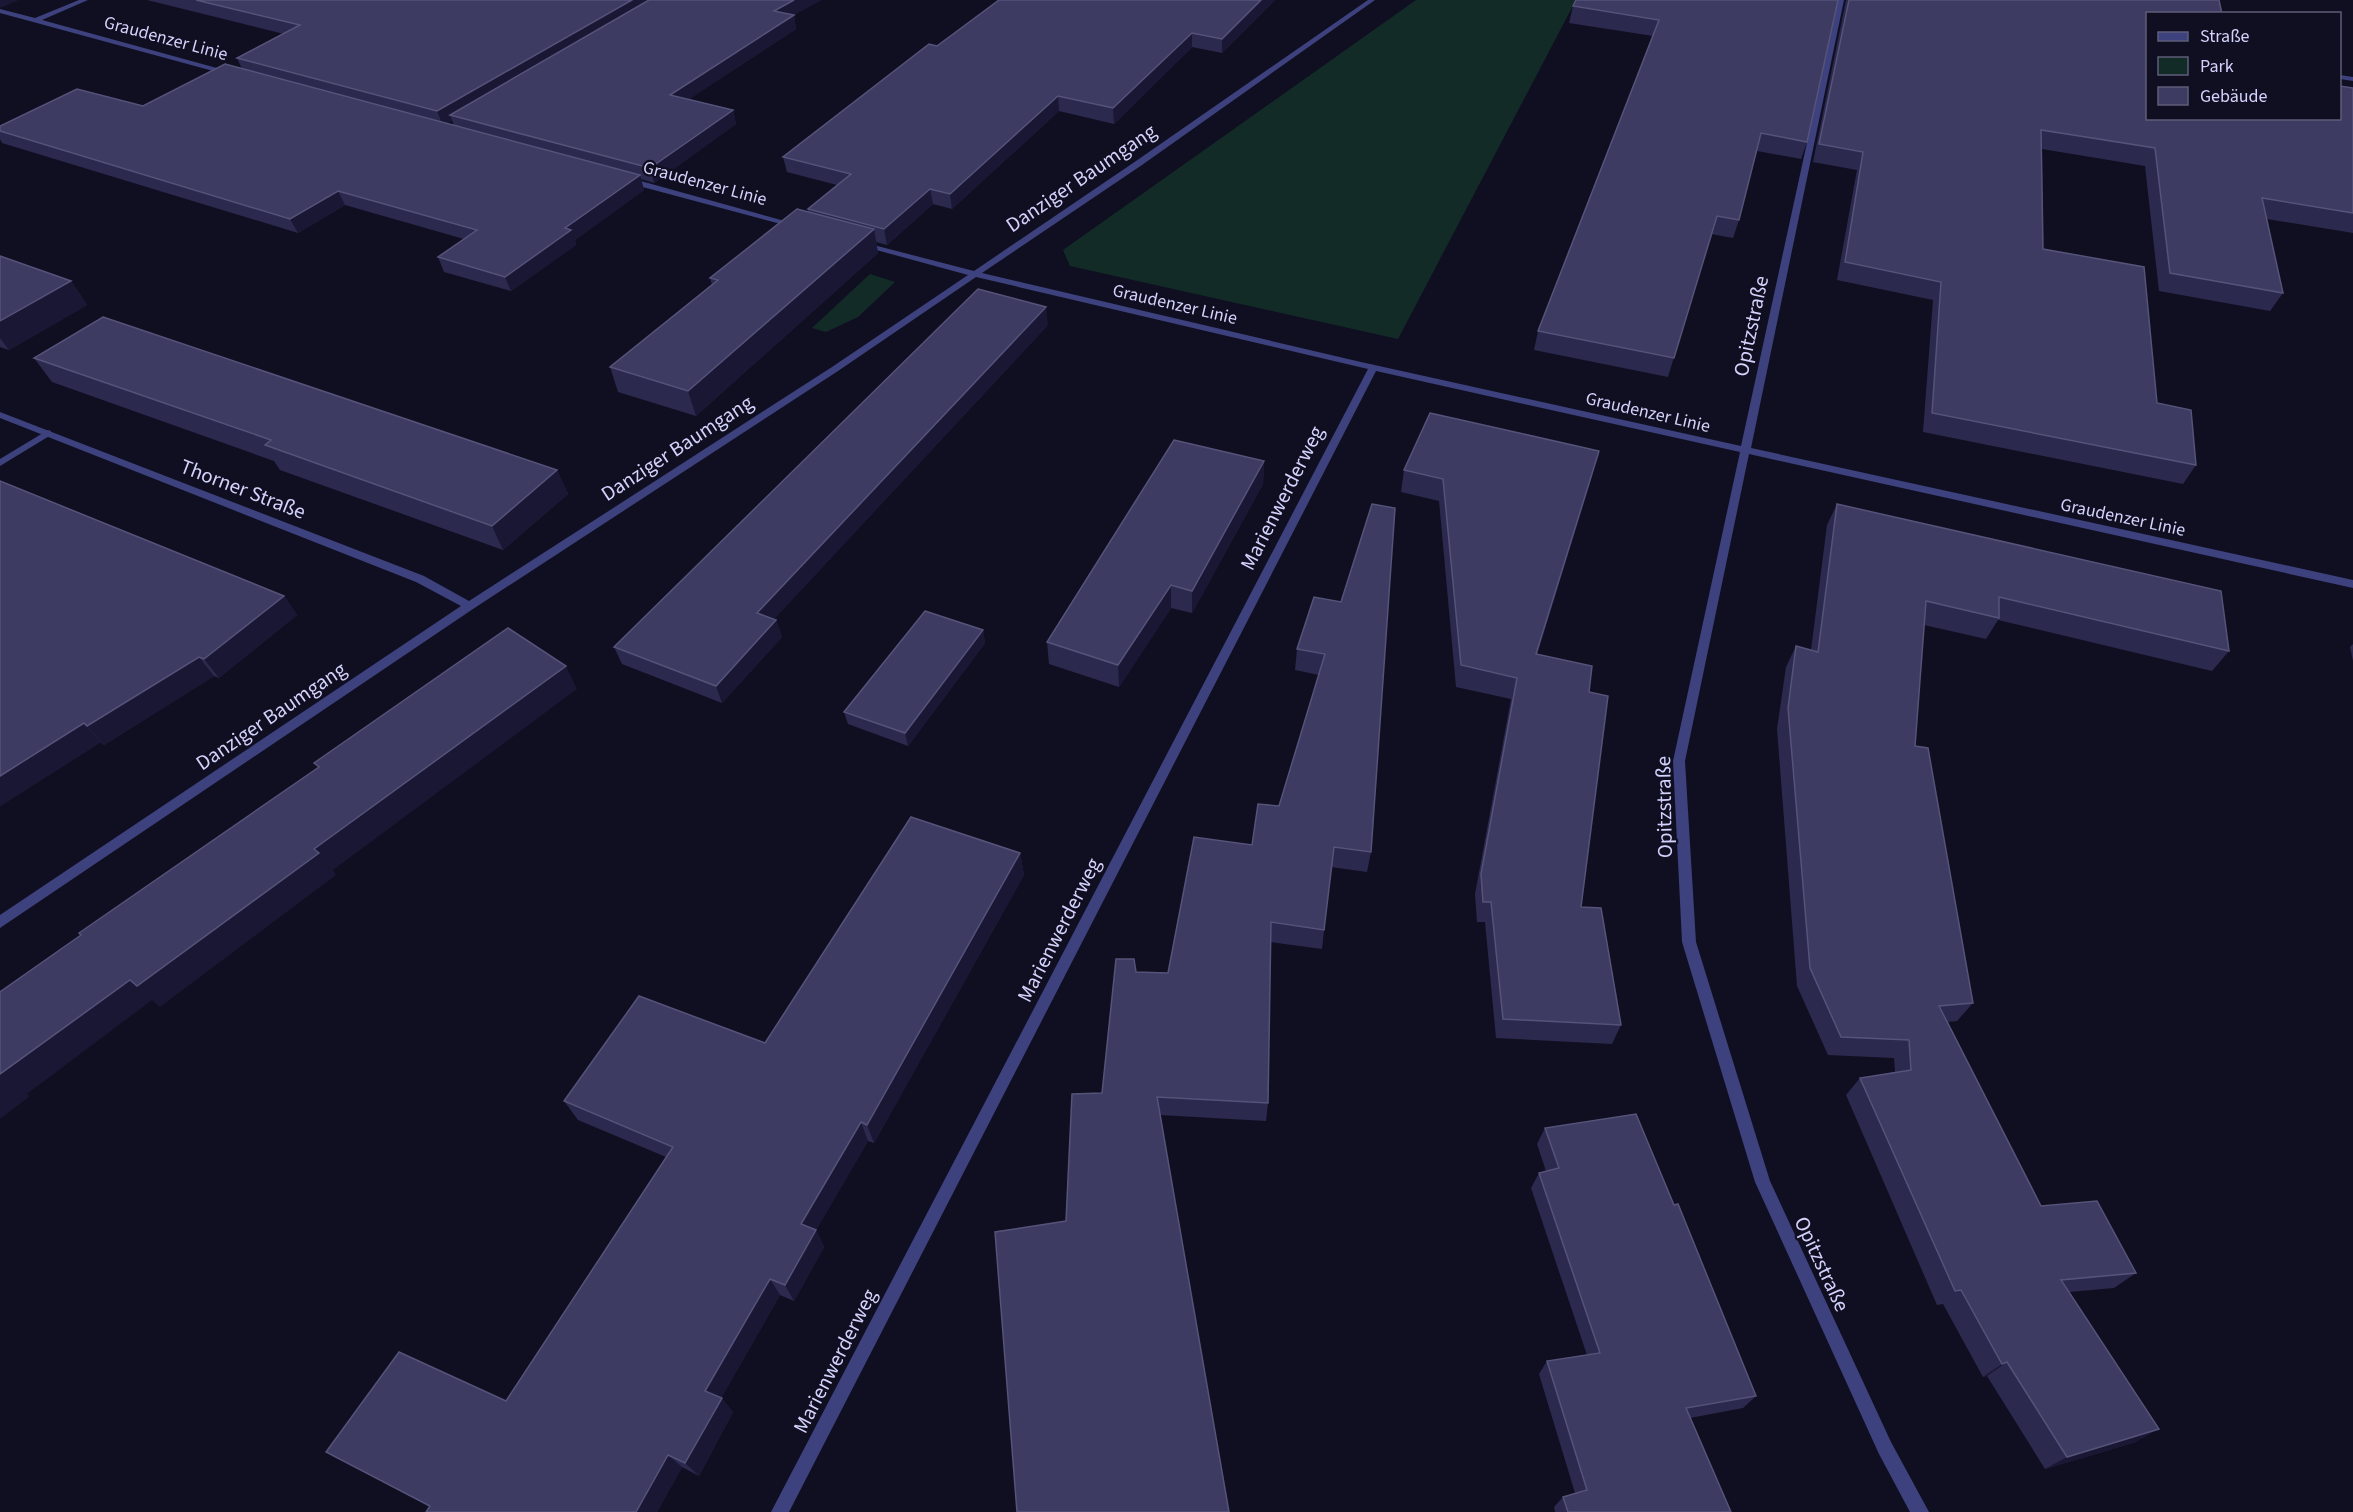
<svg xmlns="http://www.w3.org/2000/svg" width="2353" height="1512" font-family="'Source Sans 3',sans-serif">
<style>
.green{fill:#122b27}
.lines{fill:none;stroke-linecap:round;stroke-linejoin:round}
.service{fill:#3d417d;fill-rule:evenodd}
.minor{fill:#3d417d;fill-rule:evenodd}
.wall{fill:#2c294e;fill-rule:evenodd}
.shaded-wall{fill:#191734}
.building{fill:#3d3b61;stroke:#555379;stroke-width:1.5}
.labels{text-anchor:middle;stroke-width:4.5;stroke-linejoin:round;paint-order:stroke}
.far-street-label{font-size:18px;fill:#d2d2fc;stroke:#100f21}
.street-label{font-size:21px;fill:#d2d2fc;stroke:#100f21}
</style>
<rect width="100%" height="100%" fill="#100f21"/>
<g class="green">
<polygon points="1416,0 1576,0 1398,339 1070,266 1063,250"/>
<polygon points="870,274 895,282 858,317 826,332 812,328"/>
</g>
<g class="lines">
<g class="service">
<polygon points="2340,75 2353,77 2353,81 2340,79"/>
<polygon points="48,430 51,431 51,435 0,466 0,459"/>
</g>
<g class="minor">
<polygon points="79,0 88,0 42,20 235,73 228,75 0,13 0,9 35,18"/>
<polygon points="1368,0 1375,0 1142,165 982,273 1361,362 1741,446 1838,0 1844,0 1751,448 2353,580 2353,588 1749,454 1685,761 1696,942 1770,1181 1891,1442 1929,1512 1910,1512 1879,1454 1755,1182 1682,942 1673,761 1740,452 1376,371 789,1512 771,1512 1368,369 976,277 838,371 473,609 0,928 0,915 461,606 416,582 0,418 0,412 424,576 469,601 832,367 968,275 858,245 858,241 974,271 1136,161"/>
<polygon points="624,178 630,178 799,225 792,227 624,182"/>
</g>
</g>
<g class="wall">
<path d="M147,0h674l-27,15 2,14 -107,70 44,11 3,14 -82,59 -13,-4 3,11 -69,50 1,5 -65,46 -67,-19 -6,-15 26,-18 -119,-34 -47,28 -296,-90 -2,-4v-13l143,-20 99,-37 -5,-11 47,-24zM452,120l2,6 -8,-2z"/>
<polygon points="999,0 1275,0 1222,53 1192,47 1114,124 1059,111 952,209 933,204 887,245 876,242 878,253 696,416 618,392 610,367 712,285 710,278 808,212 808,209 837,185 787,172 783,157"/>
<polygon points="1838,0 1807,142 1801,159 1757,151 1739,220 1733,238 1711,234 1668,377 1534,350 1538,331 1653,36 1569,23 1573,6"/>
<polygon points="1846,0 2219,0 2148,118 2353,88 2353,233 2267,219 2283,293 2270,311 2159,291 2145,166 2042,149 2043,249 2157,403 2196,465 2183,484 1923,432 1933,300 1837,280 1857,170 1813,162"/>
<polygon points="0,256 71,281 87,305 9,350 0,347"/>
<polygon points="1048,325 774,619 776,620 782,637 722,703 622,664 614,647"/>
<polygon points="34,358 557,470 568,494 503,550 280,470 274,461 52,382"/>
<polygon points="1264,461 1263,484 1192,613 1171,608 1119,687 1049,664 1047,642"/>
<polygon points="1404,470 1593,473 1537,655 1589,692 1581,907 1621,1025 1612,1044 1496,1038 1485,922 1477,922 1475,894 1511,699 1456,687 1439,501 1401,492"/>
<polygon points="0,481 284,596 297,615 219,678 214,676 104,745 101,742 0,806"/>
<polygon points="1837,504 2229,651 2212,671 1998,620 1986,639 1924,625 1915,746 1973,1003 1957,1021 1948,1022 2041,1206 2136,1273 2114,1288 2069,1292 2136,1442 2045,1469 1987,1376 1983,1377 1943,1304 1937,1305 1846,1095 1860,1078 1895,1072 1894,1058 1828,1055 1797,986 1777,729 1786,667 1796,646 1811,650 1827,525"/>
<polygon points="1314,597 1371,852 1367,872 1331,867 1322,949 1270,942 1268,1103 1266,1121 1160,1115 1066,1221 1136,972 1168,973 1279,806 1319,675 1295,670 1297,649"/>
<polygon points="983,630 985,643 908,746 848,724 844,712"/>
<polygon points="2353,644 2353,661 2350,647"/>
<polygon points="1020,853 1024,875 874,1143 868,1141 816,1230 824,1247 794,1301 780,1295 721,1398 733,1412 699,1476 682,1467 657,1512 426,1512 430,1507 326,1452 506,1401 666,1157 578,1120 564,1101 765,1043"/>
<polygon points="1545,1128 1674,1205 1756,1396 1743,1408 1690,1418 1731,1512 1555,1512 1554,1507 1563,1497 1575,1493 1539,1374 1547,1361 1587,1355 1531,1188 1539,1173 1546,1171 1537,1144"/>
</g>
<g class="shaded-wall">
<polygon points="0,0 19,0 0,8"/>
<polygon points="632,0 660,0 450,115 452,120 443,126 437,111"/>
<polygon points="794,0 821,0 794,15 796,29 674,109 670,95 774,11"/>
<polygon points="1261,0 1275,0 1222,53 1222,39"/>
<polygon points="1192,33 1192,47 1114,124 1113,108"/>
<polygon points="1058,96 1059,111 952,209 950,194"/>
<polygon points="733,110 736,124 654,183 650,168"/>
<polygon points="640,175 644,190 575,240 576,245 511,291 505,277 565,228"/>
<polygon points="930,189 933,204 887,245 884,229"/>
<polygon points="338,191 345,205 298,233 290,219"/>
<polygon points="874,229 878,253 696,416 688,391"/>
<polygon points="71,281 87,305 9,350 0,338 0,321"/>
<polygon points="1046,307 1048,325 763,631 757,613"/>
<polygon points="1599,451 1593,473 1530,676 1536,654"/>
<polygon points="1264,461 1263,484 1192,613 1192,591"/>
<polygon points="557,470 568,494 503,550 492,526"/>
<polygon points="1171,585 1171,608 1119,687 1118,665"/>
<polygon points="284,596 297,615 219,678 204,659"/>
<polygon points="776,620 782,637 722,703 716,686"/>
<polygon points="983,630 985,643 908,746 905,733"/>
<polygon points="199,657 214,676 104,745 87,726"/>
<polygon points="566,666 577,689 333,870 336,875 160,1007 152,1000 27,1094 30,1096 0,1119 0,1074 130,980 314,849"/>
<polygon points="84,723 101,742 0,806 0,776"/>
<polygon points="1020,853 1024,875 874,1143 867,1125"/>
<polygon points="861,1122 868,1141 816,1230 824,1247 794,1301 785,1285 801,1224"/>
<polygon points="770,1279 780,1295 717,1405 705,1391"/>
<polygon points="2007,1362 1987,1376 1983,1377 2002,1364"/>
<polygon points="722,1398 733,1412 699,1476 685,1463"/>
<polygon points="2159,1429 2136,1442 2045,1469 2067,1457"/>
<polygon points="668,1455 682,1467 657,1512 636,1512"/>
</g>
<g class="building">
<polygon points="196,0 632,0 437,111 237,58 300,25"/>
<polygon points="649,0 794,0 774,11 794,15 670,95 733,110 650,168 450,115"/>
<polygon points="999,0 1261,0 1222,39 1192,33 1113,108 1058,96 950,194 930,189 884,229 808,209 851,174 783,157 929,44 937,46"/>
<polygon points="1576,0 1838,0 1807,142 1761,133 1739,220 1717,216 1674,358 1538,331 1659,20 1573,6"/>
<polygon points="1849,0 2219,0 2222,14 2148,14 2148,118 2340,118 2340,86 2353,88 2353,213 2262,198 2283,293 2170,273 2155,148 2041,130 2043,249 2144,267 2157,403 2191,410 2196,465 1932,413 1941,282 1845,262 1863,152 1819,144"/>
<polygon points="225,64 640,175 565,228 571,230 505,277 438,257 477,230 338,191 290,219 0,131 0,126 77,89 143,106"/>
<polygon points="797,209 874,229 688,391 610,367 718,280 710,278"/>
<polygon points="0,256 71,281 0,321"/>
<polygon points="978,289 1046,307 757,613 776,620 716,686 614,647"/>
<polygon points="103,317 557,470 492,526 265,445 271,440 34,358"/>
<polygon points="1430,413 1599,451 1536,654 1592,666 1589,692 1608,696 1581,907 1601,908 1621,1025 1503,1019 1491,902 1483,902 1481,874 1517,678 1461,665 1443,479 1404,470"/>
<polygon points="1174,440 1264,461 1192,591 1171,585 1118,665 1047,642"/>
<polygon points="0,481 284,596 204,659 199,657 87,726 84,723 0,776"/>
<polygon points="1372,504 1395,508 1371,852 1334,847 1324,930 1271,922 1268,1103 1157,1097 1229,1512 1017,1512 995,1232 1066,1221 1072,1094 1102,1093 1116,959 1134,959 1136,972 1168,973 1194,837 1252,845 1258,804 1279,806 1325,654 1297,649 1314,597 1341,602"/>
<polygon points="1837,504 2221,591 2229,651 1999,597 1999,618 1926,601 1915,746 1928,748 1973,1003 1939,1006 2041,1206 2097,1201 2136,1273 2061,1280 2159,1429 2067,1457 2007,1362 2002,1364 1961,1290 1955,1291 1860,1078 1911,1070 1909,1040 1841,1037 1810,968 1788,708 1796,646 1818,652"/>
<polygon points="925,611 983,630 905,733 844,712"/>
<polygon points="508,628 566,666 314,849 319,853 137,986 130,980 0,1074 0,992 81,935 79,933 319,767 314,763"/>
<polygon points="911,817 1020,853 867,1125 861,1122 801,1224 816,1230 785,1285 770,1279 705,1391 722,1398 685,1463 668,1455 636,1512 426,1512 430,1506 326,1452 399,1352 506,1401 673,1147 564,1101 639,996 765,1043"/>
<polygon points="1636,1114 1674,1205 1678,1204 1756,1396 1686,1408 1731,1512 1568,1512 1563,1497 1587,1490 1547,1361 1600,1353 1539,1173 1559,1168 1545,1128"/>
</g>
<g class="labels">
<g class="far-street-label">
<text transform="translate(166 38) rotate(15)" y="6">Graudenzer Linie</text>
<text transform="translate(705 183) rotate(15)" y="6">Graudenzer Linie</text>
<text transform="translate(1175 304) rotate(13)" y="6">Graudenzer Linie</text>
<text transform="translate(1648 412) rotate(13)" y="6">Graudenzer Linie</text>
<text transform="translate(2123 517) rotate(12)" y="6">Graudenzer Linie</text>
</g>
<g class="street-label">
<text transform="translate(1081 178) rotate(-34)" y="7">Danziger Baumgang</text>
<text transform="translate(1751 326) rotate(-78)" y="7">Opitzstraße</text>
<text transform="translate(677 448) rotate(-33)" y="7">Danziger Baumgang</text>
<text transform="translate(243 489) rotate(21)" y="7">Thorner Straße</text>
<text transform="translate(1282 498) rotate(-63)" y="7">Marienwerderweg</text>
<text transform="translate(271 716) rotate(-34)" y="7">Danziger Baumgang</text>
<text transform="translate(1664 807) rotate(-91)" y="7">Opitzstraße</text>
<text transform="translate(1059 930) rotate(-63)" y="7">Marienwerderweg</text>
<text transform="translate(1822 1264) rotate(65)" y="7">Opitzstraße</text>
<text transform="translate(835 1361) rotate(-63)" y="7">Marienwerderweg</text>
</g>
</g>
<rect x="2146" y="12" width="195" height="108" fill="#100f21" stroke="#5e5d79" stroke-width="1.5"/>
<rect x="2158" y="32" width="30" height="9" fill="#3d417d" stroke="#5e5d79" stroke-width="1.5"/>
<text x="2200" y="42" font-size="18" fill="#d2d2fc">Straße</text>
<rect x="2158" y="57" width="30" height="18" fill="#122b27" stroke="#5e5d79" stroke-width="1.5"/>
<text x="2200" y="72" font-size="18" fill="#d2d2fc">Park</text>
<rect x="2158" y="87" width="30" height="18" fill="#3d3b61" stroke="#5e5d79" stroke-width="1.5"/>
<text x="2200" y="102" font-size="18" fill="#d2d2fc">Gebäude</text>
</svg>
